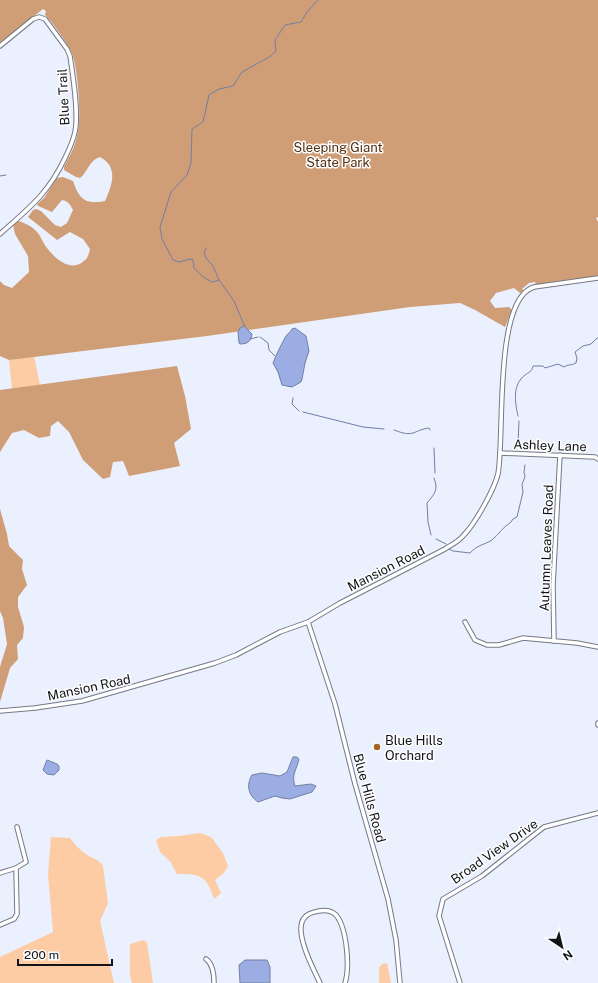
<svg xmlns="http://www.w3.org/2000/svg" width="598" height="983" font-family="'Public Sans',sans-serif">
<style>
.green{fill:#fdcca5}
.forest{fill:#cf9e77}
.water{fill:#9bade2;stroke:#727fa5}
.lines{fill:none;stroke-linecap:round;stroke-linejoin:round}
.stream{stroke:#727fa5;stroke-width:1}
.minor-casing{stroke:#757986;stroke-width:5.5}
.minor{stroke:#fff;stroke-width:3.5}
.poi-dot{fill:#a16229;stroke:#fefefe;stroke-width:1.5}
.labels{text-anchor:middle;stroke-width:3;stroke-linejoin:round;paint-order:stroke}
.street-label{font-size:13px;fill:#121318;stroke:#fefefe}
.park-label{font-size:13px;fill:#523012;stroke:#fefefe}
.poi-label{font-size:13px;fill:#121318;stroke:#fefefe;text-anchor:start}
</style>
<rect width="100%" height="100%" fill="#ebf0fe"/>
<g class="green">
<polygon points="34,356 40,385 12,389 9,360"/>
<path d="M200,833l11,4 12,16 5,13 -4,7 -9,7 6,13 -7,6c-8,-24 -13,-25 -37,-25l-7,-13 -10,-9 -4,-12 5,-3 18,-1z"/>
<path d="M51,837l19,1c5,7 10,12 17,17 6,4 12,4 16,11l5,37 -8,18 14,62h-114v-26l53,-25 -5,-58z"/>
<polygon points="143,940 147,942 153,983 132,983 130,975 130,944"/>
<polygon points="387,963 391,983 379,983 379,968 382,964"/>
</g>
<g class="forest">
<path d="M0,0h598v217l-2,1 2,4v54l-62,9 -1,-3 -6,1 -7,6 2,1 -4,3 -6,-5 -18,5 -6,8 5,7 14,-1 3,3 -7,17 -30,-17 -15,-7 -50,4 -203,29 -198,24 -9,-4v-75l4,4 8,3 17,-16 -1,-16 -13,-22 -2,-10 6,-3c5,2 11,4 16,9 6,5 7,12 12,18 9,12 25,25 38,12 3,-2 4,-7 5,-11l-7,-10 -13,-7 -13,8 -29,-23 5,-7 3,-1 5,2 14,14 6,2 6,-4 6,-13c-3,-6 -5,-9 -11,-10l-10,12 -14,-6 -1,-2 7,-6 13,-20 6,-1 10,4c6,18 12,24 32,20 7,-16 14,-34 -5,-44 -11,3 -12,15 -20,21l-4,-1 -12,-7v-3c5,-10 11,-20 13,-31 5,-18 1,-66 -5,-83 -3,-7 -21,-33 -27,-38l1,-4 -3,-2 -43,34z"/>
<polygon points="177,366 185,396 191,429 174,443 180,466 129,476 123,461 113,462 110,477 103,479 83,460 69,432 58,421 51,426 50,436 39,438 24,430 12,433 0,452 0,390"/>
<polygon points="0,509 7,534 9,546 23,560 22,569 27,585 18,597 18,607 24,627 23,638 17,645 18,659 10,668 0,702 0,667 7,644 3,618 0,611"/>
</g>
<g class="water">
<path d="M244,326l8,8c-1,7 -4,10 -12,10l-1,-1 -1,-11 2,-4z"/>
<path d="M295,328l11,8 3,15 -4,12 -3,16 -1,3 -9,5 -10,-2 -4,-13 -5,-9c4,-10 8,-18 13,-27 2,-3 5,-4 6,-7z"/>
<path d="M293,757h4l2,2c-2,10 -8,16 -4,27l16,-2 5,2 -4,6 -22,7 -8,-1 -7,-2 -17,6c-10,-7 -12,-17 -6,-27l10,-2 18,3 7,-4z"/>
<polygon points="47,760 57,764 59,766 59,770 54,775 47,774 43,770"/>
<polygon points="245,960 267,960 270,967 270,983 240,983 239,965"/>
</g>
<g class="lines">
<g class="stream">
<polyline points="0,176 6,175"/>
<polyline points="206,248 204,253 206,258 213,266 219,280 234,301 245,327"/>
<polyline points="219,280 212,282 203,277 194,268 193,260 190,259 179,262 173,260 162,239 160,227 171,192 187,175 191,163 192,129 203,122 209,95 219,89 233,86 242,72 271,56 276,51 275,40 285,25 301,22 307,12 318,0"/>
<polyline points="260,337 268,343 269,350 275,356"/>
<polyline points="250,339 258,337"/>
<polyline points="293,398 292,404 299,411"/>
<polyline points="303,412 363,427 384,429"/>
<path d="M518,416c-3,-14 -6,-31 7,-41 4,-3 7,-3 8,-9h10l2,2 13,-4 6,3c3,-3 7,-1 12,-4l1,-5 -2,-6 8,-6 8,-2 6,-6h1"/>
<path d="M394,430c6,2 12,5 19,3 6,-2 8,-4 16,-5l1,2"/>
<polyline points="518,444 519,421"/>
<polyline points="434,448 435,473"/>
<path d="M431,535l-3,-13 -1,-19c7,-9 12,-12 7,-25"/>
<polyline points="436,539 446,544"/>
<path d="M449,549l4,2 17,2c7,-8 14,-8 22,-13 7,-6 11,-13 19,-18l2,-3 4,-2 6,-25 -1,-8 3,-7 -1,-5 1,-7"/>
</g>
<g class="minor-casing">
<g id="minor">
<path d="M0,46l33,-27 6,-2 6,2 22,30 3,7c3,20 9,57 5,76 -2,9 -6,18 -10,26 -17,36 -36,50 -65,76"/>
<polyline points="500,453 595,457 598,459"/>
<polyline points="308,622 335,704 355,784 388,899 396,940 400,983"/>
<polyline points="465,622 475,640 487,645 499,645 523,638 577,643 598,647"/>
<polyline points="554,641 553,585 560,455"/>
<path d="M0,711l35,-3 47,-7 133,-38 21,-8 44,-23 28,-10 32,-19 105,-54c6,-4 13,-7 18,-13 12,-12 31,-46 35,-62 7,-37 -5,-175 36,-187l64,-9"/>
<polyline points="598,723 598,725"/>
<polyline points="0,873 16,868 26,862 17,827"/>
<polyline points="0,925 14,919 17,914 16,868"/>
<path d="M206,959c7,5 8,16 8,24"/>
<path d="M320,983c-6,-13 -28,-53 -15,-66 3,-4 9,-5 14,-6 6,-1 12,-1 17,4 11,13 14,52 9,68"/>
<polyline points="460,983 439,916 443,899 482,876 544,827 598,813"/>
</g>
</g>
<use href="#minor" class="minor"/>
</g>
<circle class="poi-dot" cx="377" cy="747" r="4"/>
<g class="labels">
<g class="street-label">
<text transform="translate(63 97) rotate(-93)" y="5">Blue Trail</text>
<text transform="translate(550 445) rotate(2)" y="5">Ashley Lane</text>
<text transform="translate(546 548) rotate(-88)" y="5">Autumn Leaves Road</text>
<text transform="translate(386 568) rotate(-27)" y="5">Mansion Road</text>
<text transform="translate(89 687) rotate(-12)" y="5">Mansion Road</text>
<text transform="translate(370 798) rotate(75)" y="5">Blue Hills Road</text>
<text transform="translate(494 851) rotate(-35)" y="5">Broad View Drive</text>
</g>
<g class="park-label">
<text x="338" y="152">Sleeping Giant<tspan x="338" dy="15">State Park</tspan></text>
</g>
<g class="poi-label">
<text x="385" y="745">Blue Hills<tspan x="385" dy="15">Orchard</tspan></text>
</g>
</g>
<g transform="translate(562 947) rotate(145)" stroke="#fefefe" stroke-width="3" paint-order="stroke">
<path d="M0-3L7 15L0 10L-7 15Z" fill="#121318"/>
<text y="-6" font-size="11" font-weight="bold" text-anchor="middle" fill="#121318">N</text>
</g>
<path d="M18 959v6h94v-6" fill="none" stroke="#121318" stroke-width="2"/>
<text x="24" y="959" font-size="12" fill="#121318" stroke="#fefefe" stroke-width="3" paint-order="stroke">200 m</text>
</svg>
